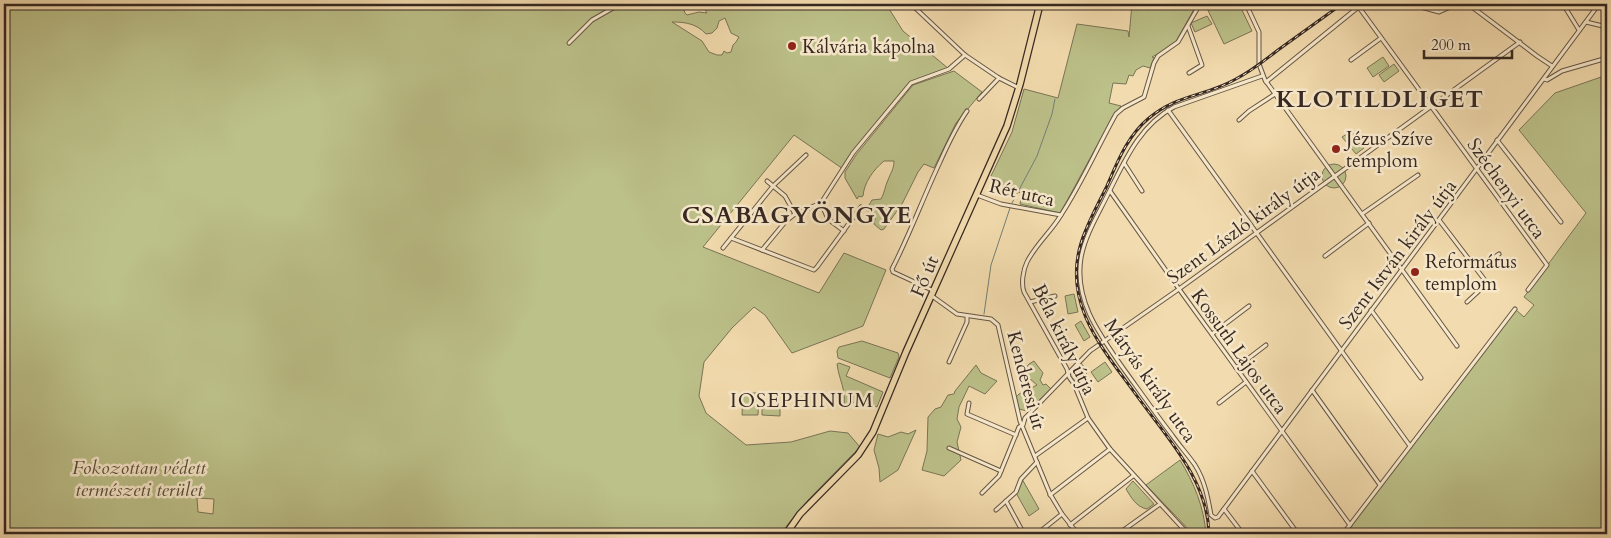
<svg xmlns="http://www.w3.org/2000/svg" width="1611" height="538" font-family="Cardo,serif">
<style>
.green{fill:#bcc089;stroke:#797456;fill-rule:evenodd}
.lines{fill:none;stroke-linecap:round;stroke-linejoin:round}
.stream{stroke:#738076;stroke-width:1}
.street-casing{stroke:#655545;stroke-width:5}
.primary-casing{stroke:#362822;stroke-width:8}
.street{stroke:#f7e8ca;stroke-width:3}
.primary{stroke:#f2dbae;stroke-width:5.5}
.rail-casing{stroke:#362822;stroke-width:3}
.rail{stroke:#f7e8ca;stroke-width:1;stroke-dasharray:4;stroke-linecap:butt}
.poi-dot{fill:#8f2418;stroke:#f7e8ca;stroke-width:2}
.labels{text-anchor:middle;stroke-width:5;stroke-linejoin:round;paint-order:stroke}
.poi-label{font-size:19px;fill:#362822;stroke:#f7e8ca;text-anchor:start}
.street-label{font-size:19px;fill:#362822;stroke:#f7e8ca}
.park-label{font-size:19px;font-style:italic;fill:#584e3c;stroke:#f7e8ca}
.neighbourhood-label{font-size:20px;letter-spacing:1px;fill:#362822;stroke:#f7e8ca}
.district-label{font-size:24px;font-weight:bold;letter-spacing:1px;fill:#362822;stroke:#f7e8ca}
</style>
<rect width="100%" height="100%" fill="#f2dbae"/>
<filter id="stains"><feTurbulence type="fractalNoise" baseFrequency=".004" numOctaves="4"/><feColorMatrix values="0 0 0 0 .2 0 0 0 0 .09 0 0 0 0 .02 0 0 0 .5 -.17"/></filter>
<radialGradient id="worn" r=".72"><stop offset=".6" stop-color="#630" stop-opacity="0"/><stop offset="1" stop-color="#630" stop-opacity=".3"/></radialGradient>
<g class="green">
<path d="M4,4h678l3,9 2,2 12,-3 8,1 -3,-5 -5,-1 -2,-3h189l17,27 46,38 -35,12 -61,72 -10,16 -49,-34 -91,112 116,46 25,-40 42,17 -23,56 -71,27 -27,-38 -11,-8 -22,21 -28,34 -5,34 7,17 40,32 45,-3 39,-11 18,2 12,14 -52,53 -28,34h-776zM725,18l6,15 8,4 -3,5 -3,3 -2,7 -4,1 -3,-2 -2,4h-5l-8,-3 -7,-11 -30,-19c14,0 25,2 34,12l6,-1 5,-5 2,-7zM197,498l17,1 -1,15 -15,-2z"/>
<path d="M1132,4h65l-23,41 -22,12 2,1 -4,10 -7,-2 -7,4 -3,6 -4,-1 -3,9 -13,-1 -4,20 12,3c-23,34 -40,71 -61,107l-40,-9 2,-11 -20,-5v-3l-6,-3 -5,-6 21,-44 12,-43 34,9 19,-74 51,7 1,6z"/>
<polygon points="1205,4 1239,4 1252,31 1224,44"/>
<polygon points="1207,16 1212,24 1195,32 1191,23"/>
<polygon points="1383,57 1389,66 1373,77 1367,68"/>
<polygon points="1394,64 1399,71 1384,82 1379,75"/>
<path d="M954,71l28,21 -26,31 -22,45 -10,-4 -6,8 -16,32 -18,25 -3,1 -7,-6 2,-10 -10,-4 6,-10 9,-1c4,-7 4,-13 7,-19 3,-8 6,-11 6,-19h-10c-11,9 -20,22 -21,35l-2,1 -2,-1 -2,3 -12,-21v-6l11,-17 57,-70z"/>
<polygon points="1604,76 1607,77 1607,534 1343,534 1515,309 1524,317 1534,305 1524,297 1586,213 1519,130 1555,93"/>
<polygon points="1352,131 1364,148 1356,154 1342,137"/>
<circle cx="1334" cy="176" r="12"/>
<polygon points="1074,294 1078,312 1068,314 1065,296"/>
<polygon points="1081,321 1090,337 1084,341 1075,325"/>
<polygon points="862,341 898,353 899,357 890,378 838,358 837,351 839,347"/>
<polygon points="1034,361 1043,373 1040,380 1043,385 1046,384 1051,389 1029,410 1027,411 1019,409 1016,397 1019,394 1037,385 1029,378 1025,369 1029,364"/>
<polygon points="1105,362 1112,372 1098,382 1091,372"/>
<path d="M839,363l11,4 -4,9 37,16 -6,15 -18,-6 -15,4c2,-16 -5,-25 -7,-41z"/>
<polygon points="1081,363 1088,372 1074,384 1070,375"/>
<polygon points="976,365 981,373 997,381 985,394 969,386 959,407 957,419 961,427 957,442 961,460 944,476 922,470 927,451 928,417 935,409 941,407 948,395 954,394 955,391"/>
<polygon points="743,393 759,393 758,415 742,415"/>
<polygon points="762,405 780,406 780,416 762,415"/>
<polygon points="916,430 898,470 880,482 879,468 874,450 878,434 888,437 901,432 908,434"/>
<path d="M1180,460c14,23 24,47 26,74h-13l-47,-49z"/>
<polygon points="1022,479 1039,509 1029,516 1016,493"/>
<path d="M1133,481l21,23 -7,5c-11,-2 -16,-12 -21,-20z"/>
</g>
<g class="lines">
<g class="stream">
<polyline points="1012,203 1037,156 1052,114 1055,99"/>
<polyline points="984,314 991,265 1010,208"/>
</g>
<g class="street-casing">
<g id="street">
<polyline points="911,4 965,55 999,78 1019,88"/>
<polyline points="1246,4 1259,32 1259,64 1265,80 1457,346"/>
<polyline points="1379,4 1389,6 1410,4 1439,12 1457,4"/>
<polyline points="1468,4 1537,56 1552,66"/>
<polyline points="1563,4 1579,30"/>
<polyline points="1358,6 1547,265 1528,290"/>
<polyline points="1586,22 1607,27"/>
<polyline points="1188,26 1202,65 1189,73"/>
<polyline points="569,43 592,20 620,4"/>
<polyline points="1351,60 1381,38"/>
<path d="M1262,76l-88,31c-34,18 -49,53 -65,85 -10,21 -24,43 -28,66 -7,43 19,77 42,110 16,22 32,45 49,67 7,10 16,20 23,30 10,16 13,33 16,50l4,3 3,-1 381,-513"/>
<polyline points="1544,79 1547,80 1562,71 1607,58"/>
<polyline points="1266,82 1356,9 1358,4"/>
<polyline points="979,99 999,78"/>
<polyline points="1168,110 1410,446"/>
<polyline points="1239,120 1249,111 1275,94"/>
<polyline points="1497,140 1561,222"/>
<polyline points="1124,163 1142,191"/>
<polyline points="767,181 785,196 795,214"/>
<polyline points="1110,191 1179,289 1350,525"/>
<polyline points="977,195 1001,204 1061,215"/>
<polyline points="821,203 828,219 844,231"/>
<polyline points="1362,214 1418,175"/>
<polyline points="1439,220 1484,279 1481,289 1467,302"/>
<polyline points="731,238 814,270 817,267 861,207"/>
<polyline points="723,248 773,186 806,155"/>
<polyline points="762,250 786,221 795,214 821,203 853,153 911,83 949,69 965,55"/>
<polyline points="1325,256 1369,223"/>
<polyline points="1477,269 1499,254"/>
<path d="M934,291l-41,-19 -1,-3c18,-35 31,-71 48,-107 8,-18 16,-35 27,-51"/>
<polyline points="932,296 957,314 991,319 998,325 1020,421 1050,494 1062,514 1078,534"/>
<polyline points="1030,302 1055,296"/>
<polyline points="1371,310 1421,378"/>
<polyline points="1212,334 1249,306"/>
<polyline points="949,362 967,322 967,316"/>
<polyline points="1236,368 1266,345"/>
<polyline points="1312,390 1380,485"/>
<polyline points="969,403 967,414 1016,435"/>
<polyline points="1219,403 1246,382"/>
<polyline points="949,448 1001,471"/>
<polyline points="1035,456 1088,418"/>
<polyline points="1252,471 1298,534"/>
<polyline points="982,493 999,476 1019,427 1023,425 1025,418 1090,351 1179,289 1520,42"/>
<polyline points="1050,495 1110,449"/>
<polyline points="1006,501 1024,534"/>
<polyline points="1224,509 1243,534"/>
<polyline points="996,510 1016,492 1021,479 1037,462"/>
<polyline points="1070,525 1133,476"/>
<polyline points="1037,534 1062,514"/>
<polyline points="1118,534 1160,504"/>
<path d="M1188,534l-78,-85 -22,-31 -14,-34 -5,-7 -2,-8 -43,-77c-3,-8 -1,-22 3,-30 9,-18 24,-30 34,-47 21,-32 36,-67 55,-101l7,-6 21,-11 10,-34 4,-7 20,-14 22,-38"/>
<polyline points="1343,534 1515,309"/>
</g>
</g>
<g class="primary-casing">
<polyline id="primary" points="786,534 800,514 858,455 873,432 906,352 1007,126 1020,84 1040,4"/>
</g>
<use href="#street" class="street"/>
<use href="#primary" class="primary"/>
<g class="rail-casing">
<path id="rail" d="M1209,534c-1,-54 -42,-96 -72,-138 -33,-46 -75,-91 -56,-153 6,-19 16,-37 25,-55 11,-25 21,-52 43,-70 27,-23 56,-22 85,-38 16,-8 30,-19 44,-30 21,-15 43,-31 64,-46"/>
</g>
<use href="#rail" class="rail"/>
</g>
<g class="poi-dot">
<circle cx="792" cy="46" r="5"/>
<circle cx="1336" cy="149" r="5"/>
<circle cx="1415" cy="272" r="5"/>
</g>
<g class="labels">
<g class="poi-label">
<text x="802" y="53">Kálvária kápolna</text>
<text x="1346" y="145">Jézus Szíve<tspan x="1346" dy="22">templom</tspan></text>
<text x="1425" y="268">Református<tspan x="1425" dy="22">templom</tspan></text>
</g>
<g class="street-label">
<text transform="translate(1507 188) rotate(54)" y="7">Széchenyi utca</text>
<text transform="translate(1022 192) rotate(13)" y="7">Rét utca</text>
<text transform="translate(1243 225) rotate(-36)" y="7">Szent László király útja</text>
<text transform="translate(1397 254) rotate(-53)" y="7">Szent István király útja</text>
<text transform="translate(924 276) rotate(-67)" y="7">Fő út</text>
<text transform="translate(1065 339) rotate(64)" y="7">Béla király útja</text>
<text transform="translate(1240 351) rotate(54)" y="7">Kossuth Lajos utca</text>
<text transform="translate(1027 380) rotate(75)" y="7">Kenderesi út</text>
<text transform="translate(1151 380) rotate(55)" y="7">Mátyás király utca</text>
</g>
<g class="park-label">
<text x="139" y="474">Fokozottan védett<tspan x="139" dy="22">természeti terület</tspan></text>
</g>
<g class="neighbourhood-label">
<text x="802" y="407">IOSEPHINUM</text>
</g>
<g class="district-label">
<text x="1380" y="107">KLOTILDLIGET</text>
<text x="797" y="223">CSABAGYÖNGYE</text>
</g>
</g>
<rect width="1611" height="538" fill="none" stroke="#f2dbae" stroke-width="20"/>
<rect x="5" y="5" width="1601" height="528" fill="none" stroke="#362822" stroke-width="2.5"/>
<rect x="10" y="10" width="1591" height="518" fill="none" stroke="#362822"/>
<path d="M1424 50v8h88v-8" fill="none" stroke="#362822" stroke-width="2.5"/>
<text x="1431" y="50" font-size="15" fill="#362822" stroke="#f7e8ca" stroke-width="4" paint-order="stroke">200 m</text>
<rect width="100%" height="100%" filter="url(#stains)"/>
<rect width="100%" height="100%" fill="url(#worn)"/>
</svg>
